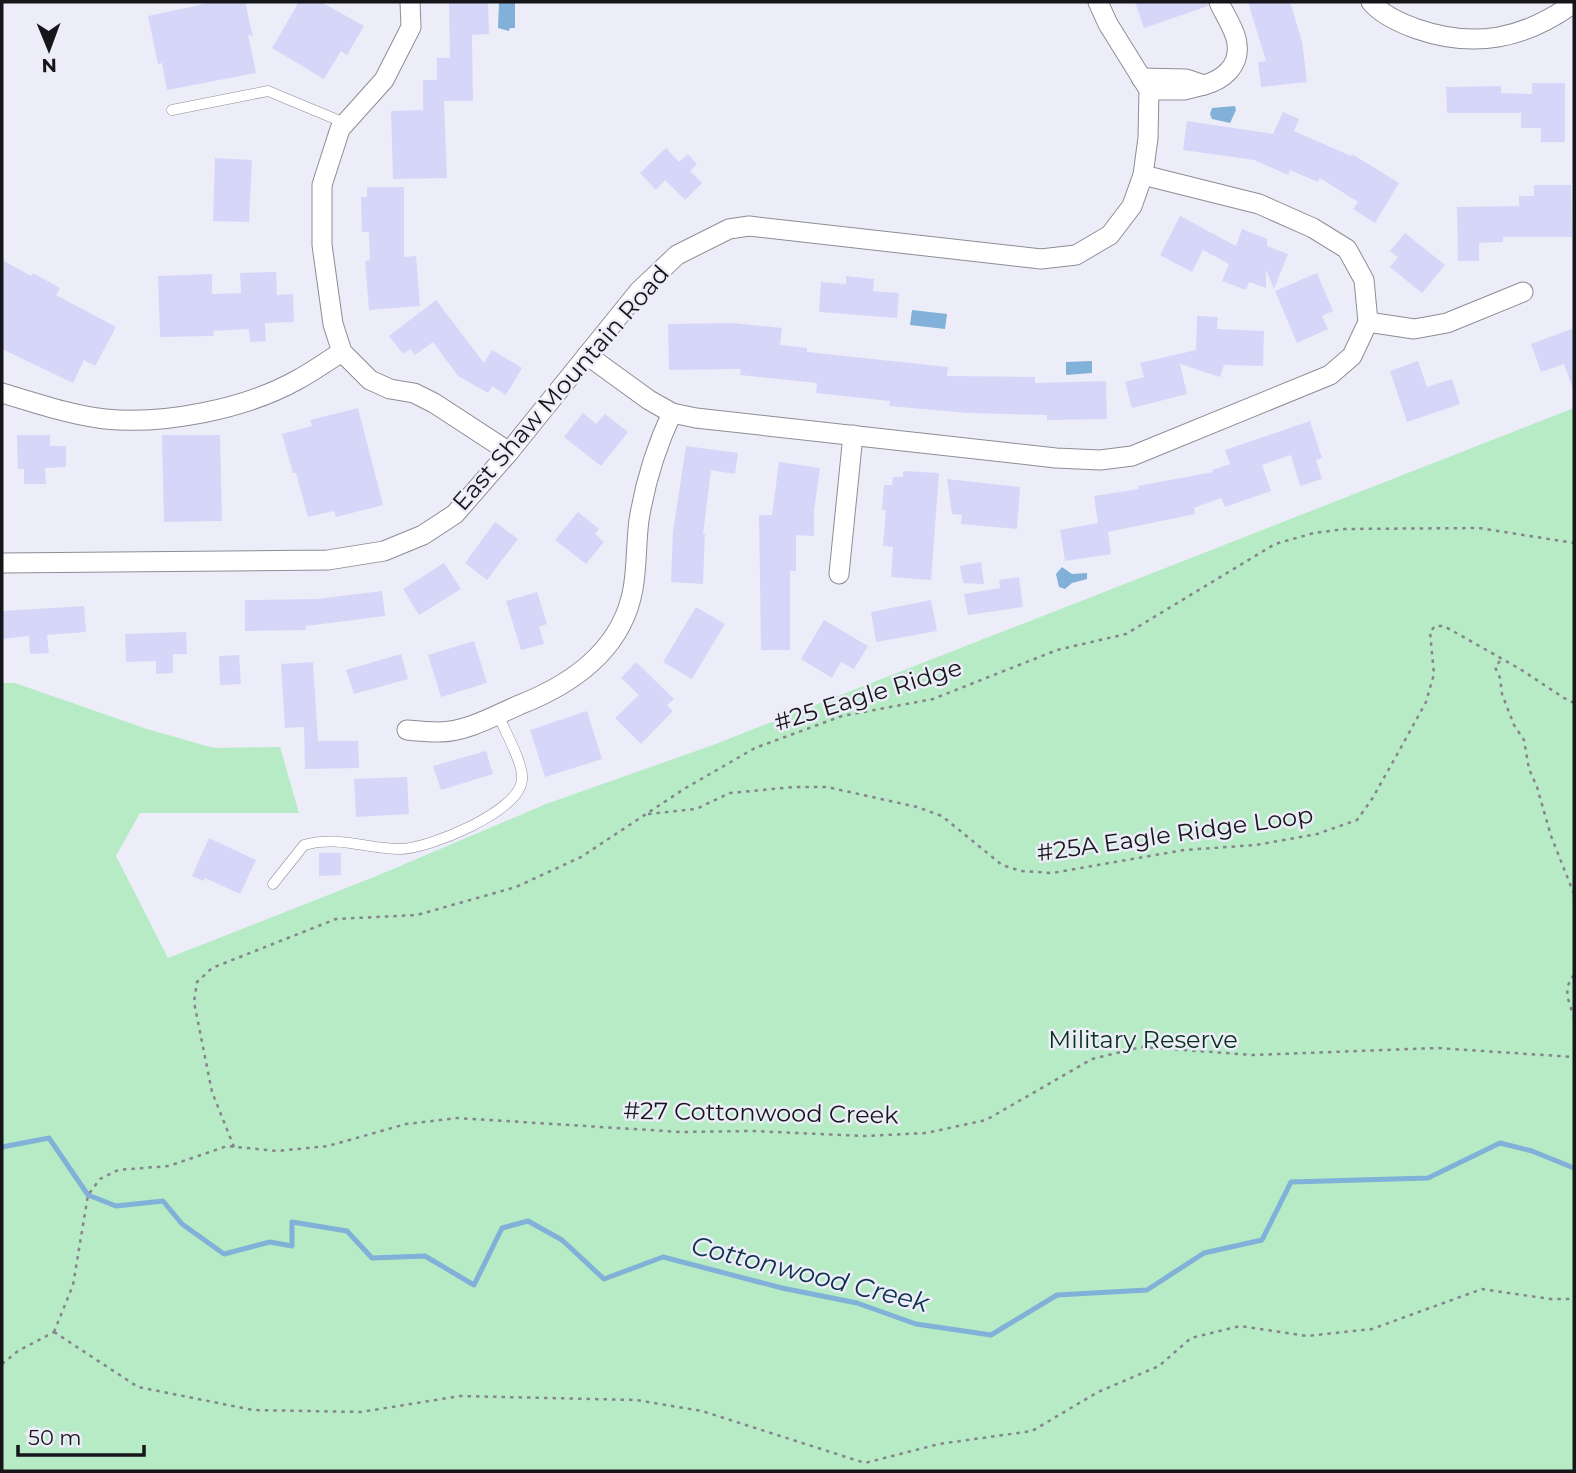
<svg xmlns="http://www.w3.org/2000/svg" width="1576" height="1473" font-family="Montserrat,sans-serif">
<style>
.green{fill:#b6ebc6}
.water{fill:#81b0d8}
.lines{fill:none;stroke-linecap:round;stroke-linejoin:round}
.stream{stroke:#81b0d8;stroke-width:5}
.building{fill:#d6d6f8}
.service-casing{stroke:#8d8d97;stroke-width:11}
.minor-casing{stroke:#8d8d97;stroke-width:21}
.path{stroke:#85858d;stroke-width:2.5;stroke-dasharray:3.5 5;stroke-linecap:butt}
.service{stroke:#fff;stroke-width:10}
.minor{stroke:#fff;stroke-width:19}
.labels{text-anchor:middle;stroke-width:5;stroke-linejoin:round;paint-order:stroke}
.street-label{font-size:24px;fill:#16161a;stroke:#ededf9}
.park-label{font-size:24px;fill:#07331b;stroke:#ededf9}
.water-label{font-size:26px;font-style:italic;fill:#0b314c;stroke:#ededf9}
</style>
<rect width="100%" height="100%" fill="#ededf9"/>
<polygon class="green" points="1574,408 1574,1471 2,1471 2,683 15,683 147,729 214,748 280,747 299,813 140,813 116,856 168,958 379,875 546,804 713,745"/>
<g class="water">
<polygon points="499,2 515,2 515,28 510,28 509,31 498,28"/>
<polygon points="1235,106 1236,110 1230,123 1212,119 1210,114 1212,108"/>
<polygon points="912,310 947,314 945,329 910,325"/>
<polygon points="1092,361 1092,373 1066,375 1066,362"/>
<polygon points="1062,567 1072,574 1087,573 1087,579 1072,583 1065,589 1059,587 1056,574"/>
</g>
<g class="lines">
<polyline class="stream" points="2,1147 49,1138 88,1195 116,1206 163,1201 182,1224 224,1254 270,1242 292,1246 292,1222 347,1231 372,1258 425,1256 474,1285 502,1228 528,1221 562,1240 604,1279 663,1257 782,1288 857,1303 916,1324 991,1335 1057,1295 1147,1290 1204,1253 1262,1240 1291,1182 1428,1178 1500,1143 1532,1151 1574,1168"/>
</g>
<g class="building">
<polygon points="213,2 245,2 253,37 248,34 256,73 167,90 162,63 158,64 148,16"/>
<polygon points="299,2 321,2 364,26 347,55 341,51 324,79 272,48"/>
<polygon points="449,2 488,2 489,34 472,35 473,101 444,101 447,178 393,179 391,111 423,110 423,80 437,80 437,58 450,58"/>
<polygon points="1135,2 1207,2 1208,6 1144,28"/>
<polygon points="1248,2 1290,2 1302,41 1307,82 1261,87 1258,62 1266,61"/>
<polygon points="1532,83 1565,83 1565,142 1541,142 1541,128 1521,128 1521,113 1447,113 1446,87 1501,86 1501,93 1532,94"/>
<polygon points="1283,112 1299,119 1294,131 1351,156 1352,154 1399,183 1375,223 1353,209 1358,202 1320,178 1318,182 1290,170 1288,175 1254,160 1183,150 1187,121 1273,134"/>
<polygon points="666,148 679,162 688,154 697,164 690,171 702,183 685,200 665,180 656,190 640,173"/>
<polygon points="215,158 252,160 249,222 213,221"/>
<polygon points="1534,185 1571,185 1572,237 1503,237 1503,242 1479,243 1479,261 1458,261 1457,207 1519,206 1519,196 1534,196"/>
<polygon points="367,187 404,187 404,257 416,256 420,306 369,310 365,261 370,260 369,232 362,232 361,197 367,197"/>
<polygon points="1180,216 1236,246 1242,229 1267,239 1267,246 1288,254 1274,289 1266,270 1266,288 1249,282 1246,290 1222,281 1229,264 1203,250 1192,272 1160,255"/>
<polygon points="1405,233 1445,265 1422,293 1390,267 1398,257 1390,251"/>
<polygon points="2,260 31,276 33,273 60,288 56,295 116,327 95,366 84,360 73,383 2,349"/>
<polygon points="276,272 277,295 293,294 294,322 265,323 266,341 250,342 249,329 213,331 214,336 160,337 158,276 212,274 212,294 241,293 240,273"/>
<polygon points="1317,273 1333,311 1322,316 1328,329 1297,343 1275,291"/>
<polygon points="846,276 874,279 873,291 899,293 897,318 819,312 821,282 846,284"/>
<polygon points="436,300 484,363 492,350 522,368 506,395 492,386 488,393 458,376 433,342 415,355 410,349 403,354 389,336"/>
<polygon points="1197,316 1218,317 1217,329 1264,331 1263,366 1224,365 1220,377 1180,364 1187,394 1132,408 1125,382 1144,377 1140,363 1196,350"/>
<polygon points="733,323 782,328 780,345 807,348 807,352 948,367 947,376 1035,377 1035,383 1106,381 1107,419 1047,420 1047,415 968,413 889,406 890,401 816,393 817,383 740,375 741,369 669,370 668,324"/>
<polygon points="1574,328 1574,388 1573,389 1564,364 1541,372 1531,344"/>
<polygon points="1418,361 1427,387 1452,379 1460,404 1407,422 1390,371"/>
<polygon points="358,408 383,505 336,517 334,511 308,517 296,473 293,473 282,434 312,426 310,420"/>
<polygon points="583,413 596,424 605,414 628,432 601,466 564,437"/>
<polygon points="1310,421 1322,458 1316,460 1322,479 1300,486 1291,455 1262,465 1271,491 1225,507 1221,498 1194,508 1195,514 1108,532 1111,554 1065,561 1060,530 1098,523 1094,496 1139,489 1138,486 1213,472 1212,470 1230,464 1225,450"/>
<polygon points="17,435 50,435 50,446 66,446 66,467 45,468 46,484 24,484 24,469 18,469"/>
<polygon points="162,435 220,435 222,521 164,522"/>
<polygon points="686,446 738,453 735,474 711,470 703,534 705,534 703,584 671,582 673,532"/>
<polygon points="779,462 820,468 814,511 814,536 796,535 796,571 790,571 790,650 761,650 759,515 772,515"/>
<polygon points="903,471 939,473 931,580 891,577 893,547 883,546 886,510 882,510 884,485 892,485 893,477 903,477"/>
<polygon points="947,479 1020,487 1017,529 961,524 962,515 952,514"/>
<polygon points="578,512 599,529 595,534 604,542 586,564 555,540"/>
<polygon points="495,522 518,539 487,580 465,563"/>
<polygon points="981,562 984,584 963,583 960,566"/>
<polygon points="444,563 461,589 419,615 403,589"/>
<polygon points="1019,577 1023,607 968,615 964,594 1000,588 999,580"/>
<polygon points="382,591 385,616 306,626 306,630 245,631 245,600 317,599"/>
<polygon points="537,592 547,624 539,627 544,644 521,650 506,601"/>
<polygon points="931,600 937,631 876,642 871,612"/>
<polygon points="84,606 86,632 47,635 49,653 30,654 29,636 2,639 2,611"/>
<polygon points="696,607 725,624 692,679 663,662"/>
<polygon points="824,620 868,646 854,669 841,662 832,678 801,659"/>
<polygon points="186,632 187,654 173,654 173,673 156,674 156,661 126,662 125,634"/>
<polygon points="474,641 487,683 441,697 428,655"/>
<polygon points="401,654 408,679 354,694 346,670"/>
<polygon points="239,655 241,684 220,685 219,656"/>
<polygon points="313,662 318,741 358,741 359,768 305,769 304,727 285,728 281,664"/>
<polygon points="636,662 674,699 667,705 673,711 641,744 615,718 639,695 621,678"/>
<polygon points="587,711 602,759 545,777 530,730"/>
<polygon points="486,751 493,774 441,790 433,766"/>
<polygon points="407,777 409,814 356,817 354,779"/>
<polygon points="209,838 256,860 240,894 205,878 203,881 192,876"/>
<polygon points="319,853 341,853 341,875 319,876"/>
</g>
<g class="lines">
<g class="service-casing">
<g id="service">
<polyline points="172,110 268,91 345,123"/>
<path d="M273,884l31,-39c33,-10 63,4 96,4 28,0 119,-37 122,-69 2,-16 -18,-50 -24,-66"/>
</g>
</g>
<g class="minor-casing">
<g id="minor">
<polyline points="410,2 411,27 384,80 340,129 322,185 322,245 333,324 342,352 370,380 390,389 414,393 434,403 509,452"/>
<path d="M1371,2c11,13 29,21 46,27 58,20 107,10 157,-26"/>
<polyline points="1141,78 1186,79 1204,85 1184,90 1149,90"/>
<path d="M1204,85c19,-5 36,-19 33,-41 -1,-13 -13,-30 -18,-42"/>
<polyline points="1368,322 1414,329 1447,323 1523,292"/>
<polyline points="587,355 649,400 672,413 696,418 1056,458 1100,460 1132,456 1330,375 1352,356 1368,322 1364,280 1347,249 1313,228 1259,204 1143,175"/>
<path d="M2,393c34,10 68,22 103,26 59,6 140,-10 192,-39 15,-8 30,-19 45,-28"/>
<polyline points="2,563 328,560 384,551 423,535 455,514 509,452 639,291 677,255 729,229 749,226 1041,259 1076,255 1110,235 1132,206 1143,175 1148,138 1149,90 1108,24 1098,2"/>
<polyline points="839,574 853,435"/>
<path d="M407,730c10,1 21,2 32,2 27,0 55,-16 80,-27 54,-21 103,-55 114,-116 4,-23 3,-46 6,-69 6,-37 17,-73 33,-107"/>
</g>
</g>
<g class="path">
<polyline points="1500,661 1495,667 1500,678 1502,694 1514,725 1524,740 1529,769 1537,787 1551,836 1574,894 1574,905"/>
<polyline points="648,814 696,809 730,793 794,787 827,787 917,807 942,816 1002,865 1021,871 1052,873 1184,850 1256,845 1317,834 1357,820 1372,799 1399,751 1426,702 1434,674 1430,632 1435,626 1444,626 1520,669 1564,698 1574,703"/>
<path d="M1574,975c-12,14 -5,27 0,42"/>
<polyline points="234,1147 212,1092 194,1002 197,982 212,968 336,919 417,915 516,887 581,857 684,789 755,748 842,716 933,699 1057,650 1126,634 1275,544 1314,533 1345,529 1479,528 1574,543"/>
<polyline points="54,1332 73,1285 88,1195 100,1179 118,1170 169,1166 227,1146 277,1151 328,1146 406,1124 457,1118 681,1132 753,1131 865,1136 926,1133 986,1120 1092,1059 1141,1047 1253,1055 1437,1048 1574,1057"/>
<polyline points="54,1332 138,1387 253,1410 361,1412 460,1396 636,1400 702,1411 865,1463 939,1444 1032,1431 1098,1392 1159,1366 1191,1338 1240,1326 1307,1336 1372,1329 1482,1289 1550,1299 1574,1299"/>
<polyline points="2,1364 18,1351 54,1332"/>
</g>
<use href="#service" class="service"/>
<use href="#minor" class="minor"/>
</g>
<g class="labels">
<g class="street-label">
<text transform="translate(561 388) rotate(-49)" y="8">East Shaw Mountain Road</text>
<text transform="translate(868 695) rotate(-17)" y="8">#25 Eagle Ridge</text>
<text transform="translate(1175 834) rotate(-8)" y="8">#25A Eagle Ridge Loop</text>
<text transform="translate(761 1113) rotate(1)" y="8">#27 Cottonwood Creek</text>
</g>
<g class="park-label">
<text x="1143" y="1048">Military Reserve</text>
</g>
<g class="water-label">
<text transform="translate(810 1274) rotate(14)" y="9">Cottonwood Creek</text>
</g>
</g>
<rect width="1576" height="1473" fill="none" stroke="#16161a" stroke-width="7"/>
<g transform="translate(49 49) rotate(179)" stroke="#ededf9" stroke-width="5" paint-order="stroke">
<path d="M0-5L12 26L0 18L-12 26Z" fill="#16161a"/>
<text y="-10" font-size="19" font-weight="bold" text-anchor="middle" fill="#16161a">N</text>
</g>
<path d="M18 1445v10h126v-10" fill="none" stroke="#16161a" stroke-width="3.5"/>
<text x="28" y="1445" font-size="21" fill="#16161a" stroke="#ededf9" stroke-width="5" paint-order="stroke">50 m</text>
</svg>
